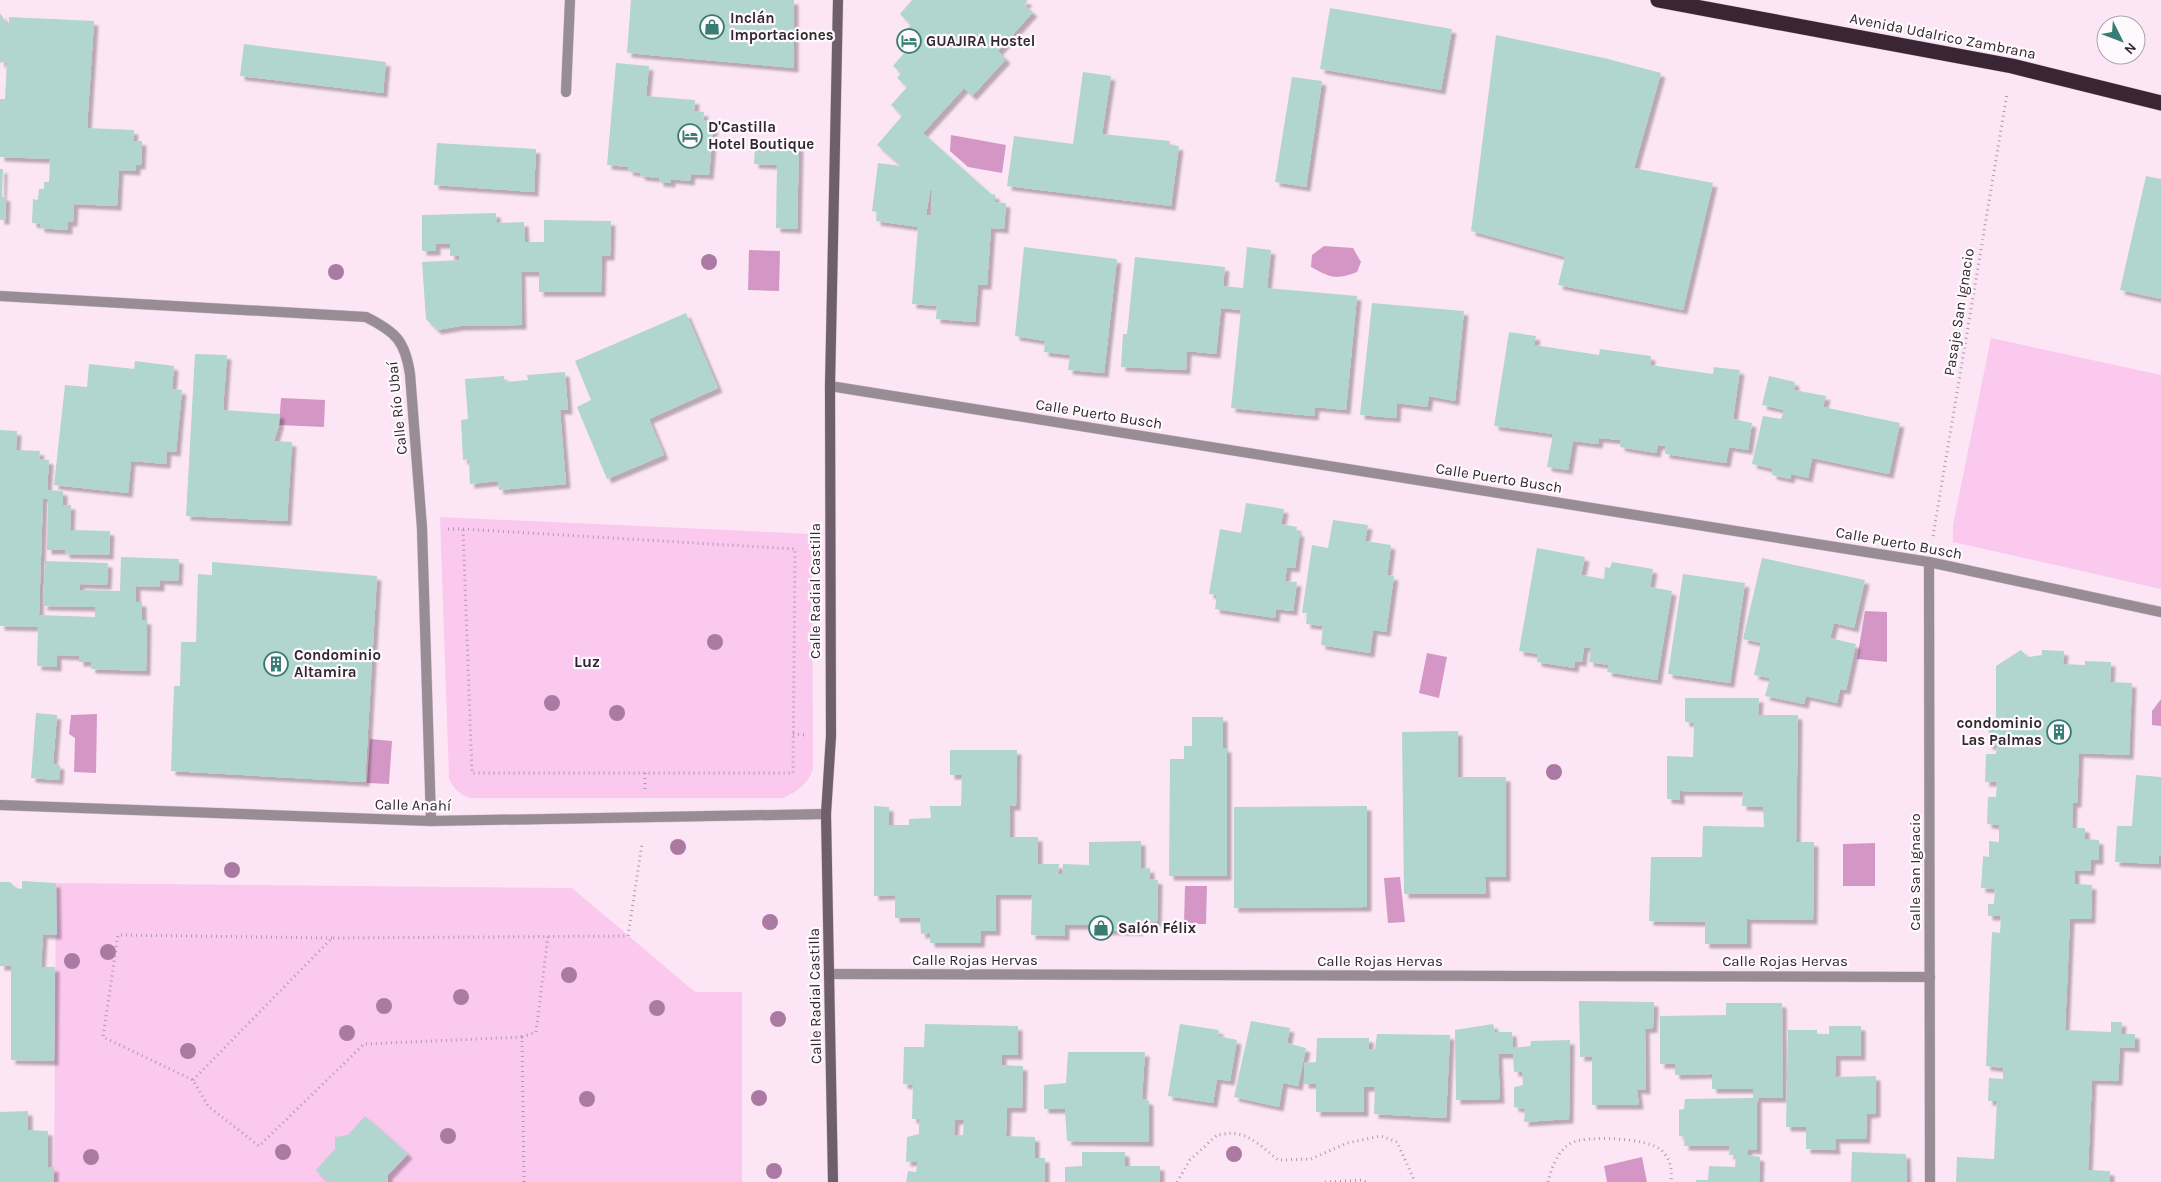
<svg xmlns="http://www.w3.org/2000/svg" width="2161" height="1182" font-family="Karla,sans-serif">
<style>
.green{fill:#fbc8ee}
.water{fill:#d497c5}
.building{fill:#b1d5cf;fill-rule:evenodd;filter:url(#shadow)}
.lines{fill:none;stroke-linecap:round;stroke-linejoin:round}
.lane-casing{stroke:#d8c4d2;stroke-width:11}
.street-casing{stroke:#d8c4d2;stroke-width:11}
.secondary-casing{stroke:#d8c4d2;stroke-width:11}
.highway-casing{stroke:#d8c4d2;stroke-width:16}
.path{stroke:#ac9ba8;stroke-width:3;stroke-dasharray:1 4;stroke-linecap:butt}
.lane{stroke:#988d95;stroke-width:10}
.street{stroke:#988d95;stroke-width:10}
.secondary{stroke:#6f5f6b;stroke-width:10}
.highway{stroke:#3a2535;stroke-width:15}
.tree{fill:#ab7aa2}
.labels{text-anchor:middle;stroke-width:4.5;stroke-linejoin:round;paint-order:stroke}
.poi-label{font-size:15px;font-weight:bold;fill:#32282f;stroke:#fef9fd;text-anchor:start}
.street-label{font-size:15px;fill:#32282f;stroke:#fef9fd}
.neighbourhood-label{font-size:16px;font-weight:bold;fill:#362231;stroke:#fef9fd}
</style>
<defs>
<filter id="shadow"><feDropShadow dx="4.5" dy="4.5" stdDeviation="1" flood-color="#0004"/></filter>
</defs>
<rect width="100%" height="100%" fill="#fce6f6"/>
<g class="green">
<polygon points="1991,338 2161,375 2161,589 1953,542 1953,525"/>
<path d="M440,517l372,17 1,235c-5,15 -15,22 -30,29h-313c-11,-4 -16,-9 -21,-20z"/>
<polygon points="56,883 572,888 695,992 742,992 742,1182 54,1182"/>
</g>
<g class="water">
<polygon points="951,135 1006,145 1002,173 968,167 950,151"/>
<path d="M1324,246l29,2 8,14 -4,10c-22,8 -26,6 -46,-5l1,-12z"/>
<polygon points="749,250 780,251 779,291 748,290"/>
<polygon points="281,398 325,400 324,427 279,425"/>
<polygon points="1865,611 1887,612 1887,662 1857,659"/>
<polygon points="1427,653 1447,657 1439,698 1419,693"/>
<polygon points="2161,699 2161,726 2152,725 2152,711"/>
<polygon points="97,714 96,773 74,772 75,738 69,734 71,715"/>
<polygon points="370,739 392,741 389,784 367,783"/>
<polygon points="1875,843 1875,886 1843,886 1843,844"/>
<polygon points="1400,877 1405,922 1388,923 1384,878"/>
<polygon points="1185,886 1207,886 1206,924 1184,924"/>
<polygon points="1642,1157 1647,1182 1607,1182 1604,1166"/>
</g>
<g class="building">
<polygon points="631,0 794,0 794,68 627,53"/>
<path d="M912,0h114l2,1 -4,4 9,7 -35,39 8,8 -34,37 -8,-8 -41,45 69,62 3,-1v8l11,1 -2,26 -13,-1 -4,57h-9l-3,37 -39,-3 1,-13 -25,-2 6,-77 -42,-6 1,-9 -5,-1 6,-48 23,3 -24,-21 25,-29 -11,-11 16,-18 -10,-9 4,-5 -8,-7 17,-20 -11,-9 12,-12 -11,-11zM930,191h2l-1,25 -5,-1z"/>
<polygon points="1330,8 1452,29 1441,90 1320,69"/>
<polygon points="0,13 9,27 9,17 94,21 87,128 134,130 133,141 142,141 141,165 136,165 136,171 119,170 117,206 74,204 73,222 68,222 68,230 40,228 40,224 32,223 33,199 38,200 39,189 44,189 44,182 49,182 50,159 0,157 0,99 5,99 7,61 0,63"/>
<polygon points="1496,35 1604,58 1661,73 1634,168 1713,183 1683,310 1558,285 1565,257 1471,231"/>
<polygon points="244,44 386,62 383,93 240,76"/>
<polygon points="616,63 649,66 646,96 695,100 694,111 704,112 703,120 714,121 709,175 691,174 690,181 671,179 671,183 659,182 659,178 640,176 641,173 628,171 629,167 607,165"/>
<polygon points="1083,72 1111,76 1102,134 1170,141 1170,145 1179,146 1171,206 1007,186 1014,136 1073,144"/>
<polygon points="1292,77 1322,81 1306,187 1275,182"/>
<polygon points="437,143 536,149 534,192 434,185"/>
<polygon points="755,146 799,146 797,229 776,228 777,165 754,164"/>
<polygon points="0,169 3,169 2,196 0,196"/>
<polygon points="2146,176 2161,179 2161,299 2120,290"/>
<polygon points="0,196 6,197 5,220 0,220"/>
<polygon points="496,213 497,223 524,222 525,242 544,242 544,220 611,221 610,256 602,256 601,292 539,292 539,272 521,272 522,325 460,326 437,330 426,319 422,262 460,260 459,256 450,256 450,244 436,244 436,251 422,251 422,215"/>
<polygon points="1024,247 1117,259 1104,373 1068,370 1070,355 1044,352 1045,341 1015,336"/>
<polygon points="1247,247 1271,250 1267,288 1357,296 1346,410 1315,407 1314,416 1231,408 1241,310 1221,308 1216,354 1187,351 1186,370 1121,367 1123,334 1127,334 1135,257 1225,267 1223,286 1243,288"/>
<polygon points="1372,303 1464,311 1455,401 1429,396 1427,407 1397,403 1396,418 1360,415"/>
<polygon points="686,313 718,388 649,419 664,455 607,479 577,407 591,400 575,361"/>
<polygon points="1509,332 1536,336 1534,345 1599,355 1600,349 1651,356 1650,365 1713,374 1714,367 1740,370 1733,419 1752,423 1748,450 1729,447 1726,463 1665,454 1666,446 1658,445 1656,453 1620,447 1621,440 1599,438 1598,444 1573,441 1568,470 1547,467 1553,434 1494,426"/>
<polygon points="195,354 227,355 223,410 280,414 279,425 274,441 292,442 287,521 186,516"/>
<polygon points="135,361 174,366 172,389 182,390 176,452 167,451 166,464 131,461 128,493 54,485 65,385 87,387 89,364 134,369"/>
<polygon points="565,372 568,410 560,410 566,484 499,490 498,481 470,484 469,459 463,460 461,420 468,419 465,379 504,376 505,382 528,380 527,375"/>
<polygon points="1769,376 1795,382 1794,390 1826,396 1823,407 1900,423 1889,474 1812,458 1808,478 1791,474 1790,479 1772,475 1773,469 1752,464 1763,416 1781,419 1784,410 1762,405"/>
<polygon points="0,430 17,431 16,450 40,451 39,459 49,460 47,490 63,491 63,505 71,505 70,530 110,531 109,555 65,554 65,550 47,550 48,499 43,498 39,615 95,617 95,607 43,606 45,561 108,563 107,585 80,584 79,590 120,591 121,557 179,559 178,581 160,580 160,587 136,586 136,602 142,602 142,620 147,620 146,671 91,669 91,662 79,662 79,656 57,655 57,667 37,666 38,627 0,626"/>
<polygon points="1246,503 1284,509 1281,524 1297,527 1296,532 1300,532 1295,568 1287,567 1285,581 1297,582 1293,611 1276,609 1275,618 1215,609 1217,595 1209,594 1220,529 1241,533"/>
<polygon points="1333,520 1368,525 1365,541 1391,545 1387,575 1394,576 1386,632 1373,630 1370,653 1321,645 1323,626 1306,624 1307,613 1302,613 1312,545 1328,548"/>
<polygon points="1537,548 1585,557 1581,575 1604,579 1605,567 1610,568 1612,562 1653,569 1650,587 1672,591 1657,680 1607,672 1609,665 1589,662 1591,648 1584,647 1582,662 1575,661 1574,668 1537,662 1538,654 1519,651"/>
<polygon points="1762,558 1865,580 1854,628 1834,623 1830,638 1856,644 1846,690 1840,689 1837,703 1806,696 1804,704 1765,696 1770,678 1754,675 1761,643 1743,639"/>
<polygon points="212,562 377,576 365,782 171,771 174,686 180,686 181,642 196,642 198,574 212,575"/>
<polygon points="1683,574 1745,583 1730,683 1668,674"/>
<polygon points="2021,650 2028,657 2042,655 2042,650 2064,651 2063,664 2085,665 2085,661 2111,662 2110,682 2132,683 2129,755 2079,753 2077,803 2073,803 2072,828 2085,828 2085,839 2099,840 2099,860 2091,860 2090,871 2075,870 2075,884 2092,885 2091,919 2070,919 2065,1030 2111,1032 2111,1022 2122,1022 2121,1034 2135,1034 2135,1048 2120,1047 2118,1081 2092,1080 2088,1170 2110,1171 2110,1182 1956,1182 1957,1157 1994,1159 1997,1101 1988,1101 1989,1078 2003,1079 2003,1068 1986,1066 1992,932 2000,933 2001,916 1988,916 1988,904 1994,904 1995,889 1981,888 1983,856 1989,857 1989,841 1999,842 1999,825 1987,824 1988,797 1996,797 1997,782 1985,782 1986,754 1996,754 1997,746 1988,745 1989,719 1996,718 1996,666"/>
<polygon points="1685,698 1759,698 1758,715 1798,715 1796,842 1814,842 1813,920 1747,919 1747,944 1705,944 1705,922 1649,921 1651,857 1702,857 1703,826 1764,827 1763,807 1742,806 1743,792 1680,791 1680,800 1667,799 1667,756 1693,757 1694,723 1685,722"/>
<polygon points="36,713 57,715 53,764 60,765 59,780 31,778"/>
<polygon points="1192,717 1223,717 1223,748 1227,748 1227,876 1169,876 1170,759 1184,759 1184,746 1192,746"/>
<polygon points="1458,731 1458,777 1506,777 1506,877 1485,877 1486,894 1404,894 1402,732"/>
<polygon points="950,750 1017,750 1016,806 1010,806 1010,837 1038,837 1038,864 1059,864 1058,874 1063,874 1063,864 1089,865 1089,842 1141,841 1141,869 1150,868 1150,879 1158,880 1157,922 1139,922 1139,931 1088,930 1088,925 1065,925 1065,936 1031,935 1032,895 996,895 996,931 981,931 980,943 930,943 930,933 921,934 920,918 895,918 895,895 874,896 874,806 889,807 889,825 909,825 909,819 931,818 930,806 961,806 962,775 950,775"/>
<polygon points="2136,775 2161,777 2161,856 2159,856 2159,864 2115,862 2117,826 2132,826"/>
<polygon points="1367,806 1367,907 1234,908 1234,807"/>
<polygon points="22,881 56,883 57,935 43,934 41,967 55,967 54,1061 11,1060 11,966 0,966 0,882 10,882 16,888 22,889"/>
<polygon points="1579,1001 1654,1002 1653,1028 1645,1029 1646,1090 1637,1089 1639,1105 1592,1105 1592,1056 1580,1057"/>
<polygon points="1726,1003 1782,1003 1783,1098 1757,1098 1757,1150 1748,1149 1747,1155 1760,1157 1759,1182 1696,1182 1696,1180 1708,1180 1709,1166 1735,1167 1736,1155 1729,1155 1730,1146 1684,1146 1685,1137 1679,1136 1679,1110 1684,1109 1685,1099 1753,1098 1753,1089 1712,1089 1712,1074 1675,1075 1675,1064 1660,1064 1660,1016 1726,1015"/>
<polygon points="1251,1021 1290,1028 1287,1043 1306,1048 1298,1086 1283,1083 1279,1107 1234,1097"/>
<path d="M925,1024l93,2v29h-16v10l21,1 -1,42h-15l-1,28 29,1v21h10v24h-139l2,-11 8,1 2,-11 -12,1 1,-25 12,-3v-15h-7l1,-34 -10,-1 1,-37h20zM955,1120h9l-1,15 -9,1z"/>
<polygon points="1180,1024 1219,1030 1218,1036 1237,1040 1230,1081 1217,1079 1213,1103 1168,1096"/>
<polygon points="1493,1024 1495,1032 1512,1032 1513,1048 1530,1046 1531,1041 1570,1040 1569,1119 1524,1122 1525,1109 1514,1107 1514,1087 1523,1085 1522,1072 1514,1072 1513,1054 1498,1054 1500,1099 1456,1100 1455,1030"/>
<polygon points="1829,1026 1861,1026 1861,1056 1836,1056 1836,1077 1876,1076 1876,1113 1867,1114 1866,1139 1835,1139 1836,1150 1806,1149 1806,1127 1786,1127 1788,1030 1817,1030 1817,1034 1829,1034"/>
<polygon points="1377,1034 1450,1035 1446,1118 1374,1114 1375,1087 1364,1087 1364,1112 1316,1112 1316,1084 1304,1084 1304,1063 1316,1062 1317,1038 1369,1038 1369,1050 1375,1049"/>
<polygon points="1068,1052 1145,1052 1142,1099 1149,1101 1149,1142 1067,1141 1065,1109 1044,1109 1044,1085 1066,1083"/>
<polygon points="28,1111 28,1130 48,1131 48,1168 54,1167 54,1182 0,1182 0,1112"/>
<polygon points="365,1116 408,1154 388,1175 388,1182 328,1182 316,1170 335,1149 335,1137 348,1135"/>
<polygon points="1082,1152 1125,1152 1125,1166 1160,1166 1160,1182 1065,1182 1065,1167 1082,1166"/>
<polygon points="1852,1152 1906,1154 1907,1182 1851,1182"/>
</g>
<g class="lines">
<g class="lane-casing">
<polyline id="lane" points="566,92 570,0"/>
</g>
<g class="street-casing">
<g id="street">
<path d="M0,296l366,21c30,15 39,24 44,57l12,154 9,293"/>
<polyline points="830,386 1929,562 2161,612"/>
<polyline points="1929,562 1930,1182"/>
<polyline points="0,805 431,821 826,814"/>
<polyline points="830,974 1930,977"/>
</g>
</g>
<g class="secondary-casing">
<polyline id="secondary" points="833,1182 826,814 831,736 830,386 838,0"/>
</g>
<g class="highway-casing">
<polyline id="highway" points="1658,0 2012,66 2161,103"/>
</g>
<g class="path">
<polyline points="448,529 463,529 795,549 793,773 472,773 463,529"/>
<polyline points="1933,536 2007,94"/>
<polyline points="793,734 805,735"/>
<polyline points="645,773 645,793"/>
<polyline points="332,938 118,935 103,1037 193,1080 208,1106 259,1146 364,1044 522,1037"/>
<polyline points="193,1080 332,938 628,936 642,844"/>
<polyline points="524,1182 522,1037 536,1032 548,936"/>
<polyline points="1177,1182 1190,1160 1217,1135 1232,1133 1246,1136 1259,1144 1278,1160 1311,1159 1347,1143 1381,1136 1397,1142 1415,1182"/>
<polyline points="1325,1182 1363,1180 1366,1182"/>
<path d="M1548,1182c3,-13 10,-32 23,-39 15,-8 78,-5 90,7 10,9 11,20 10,32"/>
</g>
<use href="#lane" class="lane"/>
<use href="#street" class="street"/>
<use href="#secondary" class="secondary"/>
<use href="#highway" class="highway"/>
</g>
<g class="tree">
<circle cx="709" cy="262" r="8"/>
<circle cx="336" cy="272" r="8"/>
<circle cx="715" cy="642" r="8"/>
<circle cx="552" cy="703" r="8"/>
<circle cx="617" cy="713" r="8"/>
<circle cx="1554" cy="772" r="8"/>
<circle cx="678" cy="847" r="8"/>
<circle cx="232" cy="870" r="8"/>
<circle cx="770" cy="922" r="8"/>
<circle cx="108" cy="952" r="8"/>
<circle cx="72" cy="961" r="8"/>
<circle cx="569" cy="975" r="8"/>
<circle cx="461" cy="997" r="8"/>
<circle cx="384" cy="1006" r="8"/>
<circle cx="657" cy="1008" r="8"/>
<circle cx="778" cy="1019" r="8"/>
<circle cx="347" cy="1033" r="8"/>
<circle cx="188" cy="1051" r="8"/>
<circle cx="759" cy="1098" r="8"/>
<circle cx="587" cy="1099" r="8"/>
<circle cx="448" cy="1136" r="8"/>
<circle cx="283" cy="1152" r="8"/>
<circle cx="1234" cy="1154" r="8"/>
<circle cx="91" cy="1157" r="8"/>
<circle cx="774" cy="1171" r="8"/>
</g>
<defs>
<g id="shop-ring" transform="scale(1.25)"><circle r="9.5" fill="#fef9fd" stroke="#387d73" stroke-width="1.5"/><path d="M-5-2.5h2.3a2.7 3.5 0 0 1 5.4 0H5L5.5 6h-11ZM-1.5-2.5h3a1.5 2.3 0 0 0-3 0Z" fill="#387d73"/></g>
<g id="hotel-ring" transform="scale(1.25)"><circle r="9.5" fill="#fef9fd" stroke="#387d73" stroke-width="1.5"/><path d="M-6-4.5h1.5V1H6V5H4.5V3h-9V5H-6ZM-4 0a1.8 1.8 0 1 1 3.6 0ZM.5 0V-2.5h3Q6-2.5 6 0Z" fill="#387d73"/></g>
<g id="building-ring" transform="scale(1.25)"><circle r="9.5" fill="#fef9fd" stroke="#387d73" stroke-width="1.5"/><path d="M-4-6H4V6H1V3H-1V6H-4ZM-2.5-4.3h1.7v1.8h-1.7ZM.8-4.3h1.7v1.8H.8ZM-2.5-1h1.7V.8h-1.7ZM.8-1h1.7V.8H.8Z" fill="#387d73"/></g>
</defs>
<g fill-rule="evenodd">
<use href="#shop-ring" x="712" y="27"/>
<use href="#hotel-ring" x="909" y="41"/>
<use href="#hotel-ring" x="690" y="136"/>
<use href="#building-ring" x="276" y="664"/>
<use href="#building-ring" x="2059" y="732"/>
<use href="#shop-ring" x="1101" y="928"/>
</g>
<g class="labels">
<g class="poi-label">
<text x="730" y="23">Inclán<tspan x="730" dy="17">Importaciones</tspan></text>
<text x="926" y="46">GUAJIRA Hostel</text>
<text x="708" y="132">D'Castilla<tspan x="708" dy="17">Hotel Boutique</tspan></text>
<text x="294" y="660">Condominio<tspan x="294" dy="17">Altamira</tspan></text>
<text x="2042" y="728" text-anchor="end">condominio<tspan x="2042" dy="17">Las Palmas</tspan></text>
<text x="1118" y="933">Salón Félix</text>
</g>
<g class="street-label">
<text transform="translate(1943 36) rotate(11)" y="5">Avenida Udalrico Zambrana</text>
<text transform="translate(1959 312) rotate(-81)" y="5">Pasaje San Ignacio</text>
<text transform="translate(397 408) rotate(-96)" y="5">Calle Río Ubaí</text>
<text transform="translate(1099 414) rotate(9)" y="5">Calle Puerto Busch</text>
<text transform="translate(1499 478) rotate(9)" y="5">Calle Puerto Busch</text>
<text transform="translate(1899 543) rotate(10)" y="5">Calle Puerto Busch</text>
<text transform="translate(815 591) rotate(-90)" y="5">Calle Radial Castilla</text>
<text transform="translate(413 805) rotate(1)" y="5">Calle Anahí</text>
<text transform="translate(1915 872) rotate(-90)" y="5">Calle San Ignacio</text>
<text x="975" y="965">Calle Rojas Hervas</text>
<text x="1380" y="966">Calle Rojas Hervas</text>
<text x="1785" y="966">Calle Rojas Hervas</text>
<text transform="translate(815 996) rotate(-91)" y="5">Calle Radial Castilla</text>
</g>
<g class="neighbourhood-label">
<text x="587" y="667">Luz</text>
</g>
</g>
<g transform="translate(2121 40) rotate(132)"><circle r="24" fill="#fef9fd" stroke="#aca5ab"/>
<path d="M0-4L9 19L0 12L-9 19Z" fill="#387d73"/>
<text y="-8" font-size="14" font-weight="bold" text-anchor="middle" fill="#32282f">N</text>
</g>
</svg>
